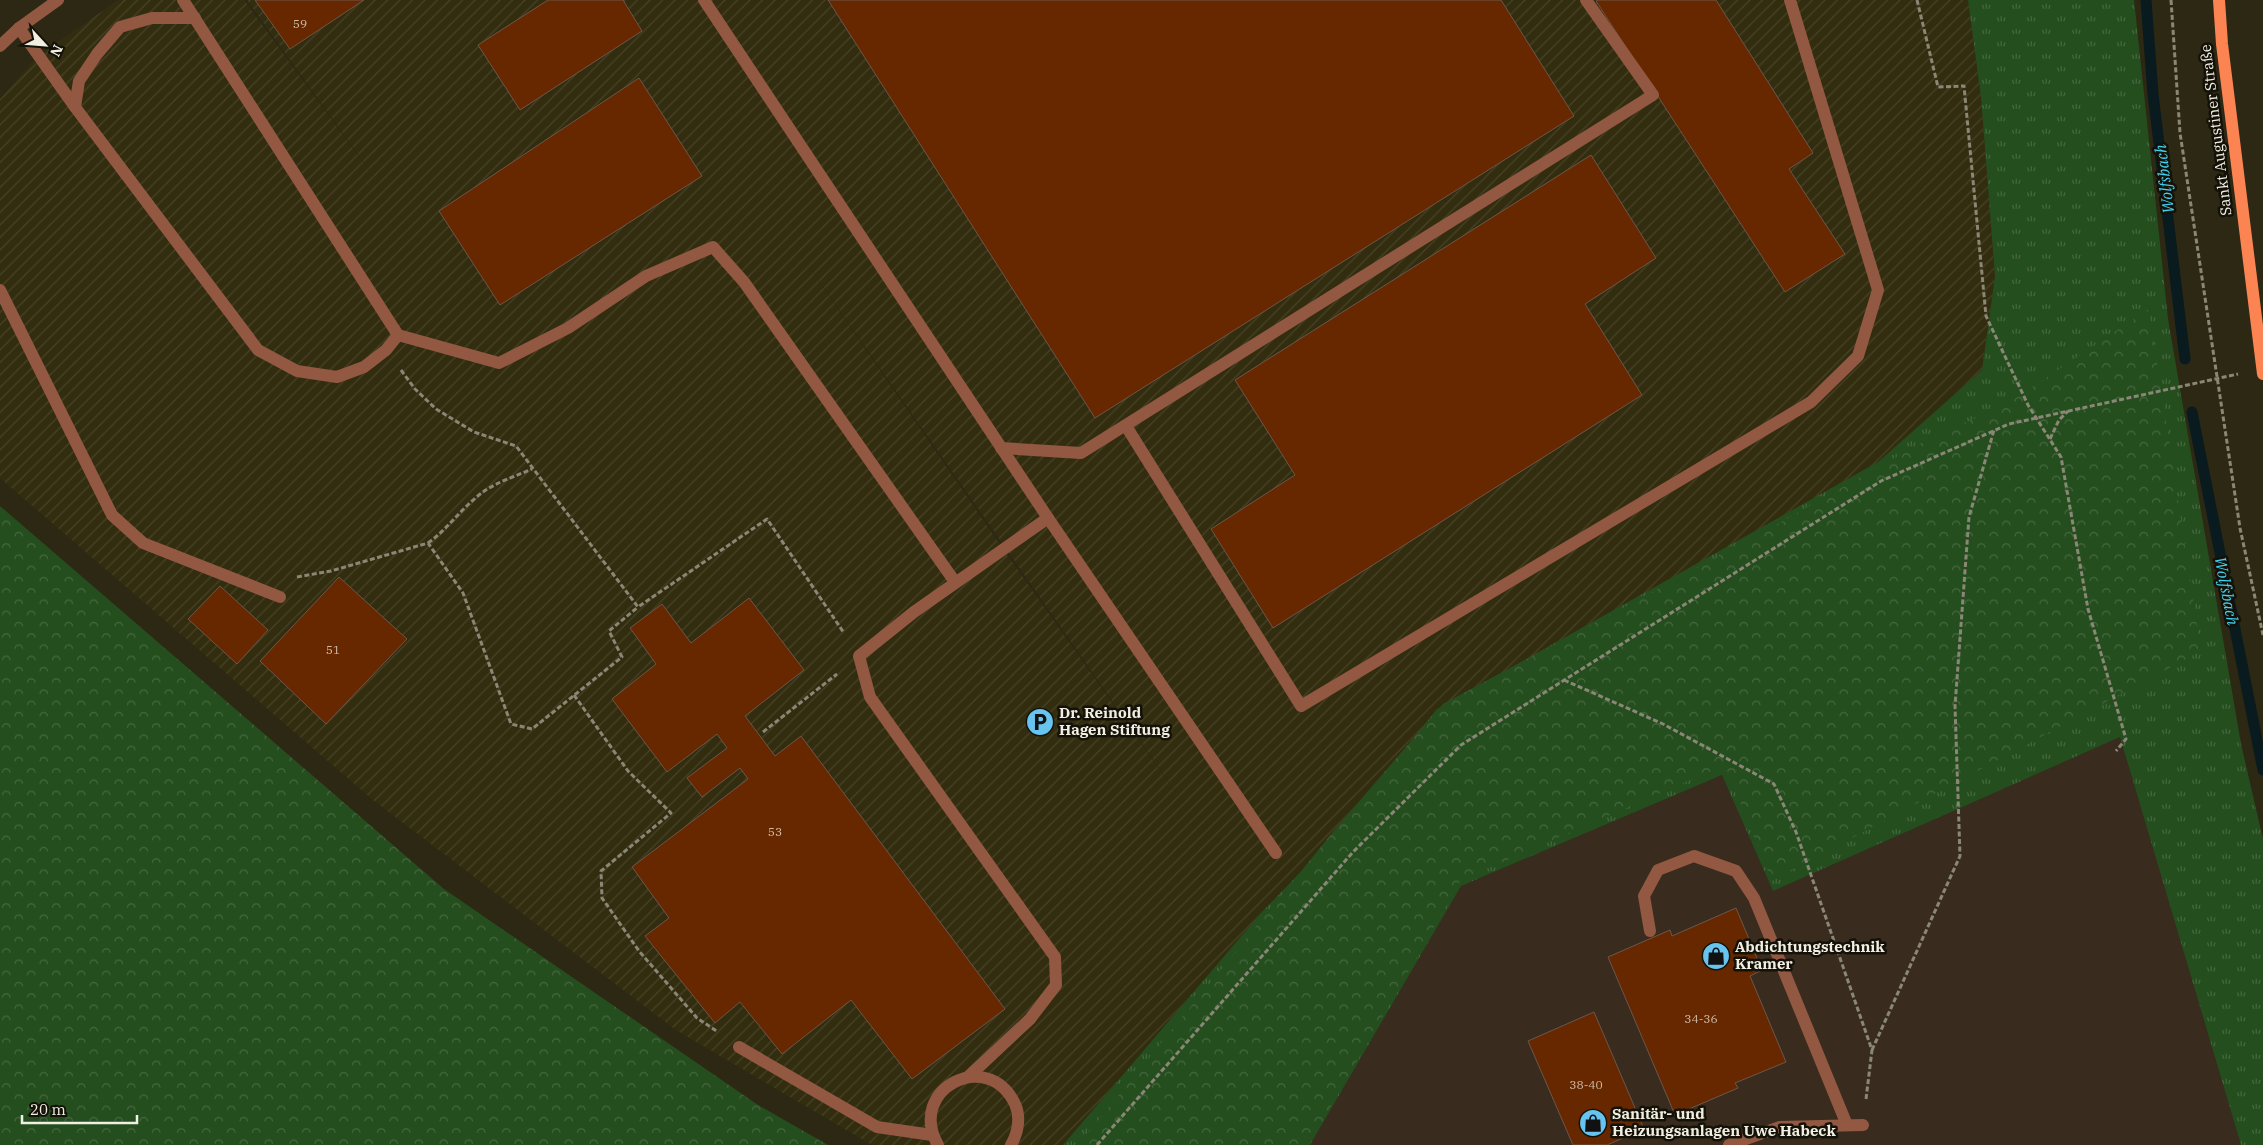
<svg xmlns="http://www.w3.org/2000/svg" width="2263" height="1145" font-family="'IBM Plex Serif',serif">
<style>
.commercial{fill:#392c1e}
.industrial{fill:url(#industrial-furrows);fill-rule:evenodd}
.grass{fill:url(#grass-tufts)}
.park{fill:url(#park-crowns)}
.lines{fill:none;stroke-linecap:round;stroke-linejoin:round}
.stream{stroke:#091b1f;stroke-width:11}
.building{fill:#672800;stroke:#6d564b}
.path{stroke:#8b8776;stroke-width:3;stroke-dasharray:5 2.5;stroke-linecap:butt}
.lane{stroke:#925841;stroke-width:12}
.street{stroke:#925841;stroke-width:12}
.primary{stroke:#fb8452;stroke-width:12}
.labels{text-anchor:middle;stroke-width:5;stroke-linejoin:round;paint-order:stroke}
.number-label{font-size:12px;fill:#cfbdaa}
.street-label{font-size:15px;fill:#f2efe2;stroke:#131108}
.poi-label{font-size:15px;font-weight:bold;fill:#f2efe2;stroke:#131108;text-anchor:start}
.water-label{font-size:16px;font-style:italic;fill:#42d2f2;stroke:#131108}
</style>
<defs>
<pattern id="industrial-furrows" width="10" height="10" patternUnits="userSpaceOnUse" patternTransform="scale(1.25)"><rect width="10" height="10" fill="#332d10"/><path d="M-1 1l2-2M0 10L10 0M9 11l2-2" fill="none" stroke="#474227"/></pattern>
<pattern id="grass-tufts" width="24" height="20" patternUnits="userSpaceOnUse" patternTransform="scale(1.25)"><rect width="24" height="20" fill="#254e1f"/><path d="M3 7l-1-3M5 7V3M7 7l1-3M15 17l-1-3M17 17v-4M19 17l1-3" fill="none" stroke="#45683f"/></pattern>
<pattern id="park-crowns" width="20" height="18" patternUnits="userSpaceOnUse" patternTransform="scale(1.25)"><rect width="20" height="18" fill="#254e1f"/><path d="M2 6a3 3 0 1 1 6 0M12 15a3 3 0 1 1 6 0" fill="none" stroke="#45683f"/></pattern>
</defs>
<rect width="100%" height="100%" fill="#2d2813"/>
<polygon class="commercial" points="2120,737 2241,1145 1310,1145 1461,886 1722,775 1773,891"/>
<path class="industrial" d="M118,0h126l146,199 -143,-199h1721l13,97 14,179 -13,94 -104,92 -539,370 -78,81 -198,232h-191l-196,-115 -303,-230 -373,-322v-379l36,-41zM807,264l1,1 393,563 -198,-279z"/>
<polygon class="grass" points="1968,0 2134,0 2168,319 2241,744 2263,839 2263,1145 2241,1145 2120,737 1773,891 1722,775 1461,886 1310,1145 1063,1145 1261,913 1339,832 1437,709 1878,462 1982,370 1995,276 1981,97"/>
<g class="park">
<polygon points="2149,309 2201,651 1772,881 1725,765 1461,880 1309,1145 1078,1145 1337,827 1443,704 1744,543 1937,434 2001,408"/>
<polygon points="0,506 444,889 758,1105 828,1145 0,1145"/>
</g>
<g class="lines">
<g class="stream">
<polyline points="2146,0 2153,94 2185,359"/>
<polyline points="2192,412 2263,770"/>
</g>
</g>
<g class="building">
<polygon points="255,0 364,0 290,49"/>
<polygon points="548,0 623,0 642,31 520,110 478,45"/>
<polygon points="828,0 1501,0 1574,116 1095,418"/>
<polygon points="1598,0 1716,0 1813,153 1789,169 1845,254 1785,292 1596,1"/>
<polygon points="639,78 702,176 500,305 439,211"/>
<polygon points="1591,155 1656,258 1585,304 1642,395 1273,628 1211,529 1295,475 1235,380"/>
<polygon points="339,577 407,639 326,724 260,661"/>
<polygon points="220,586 268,630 237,664 188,619"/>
<polygon points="749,598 804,670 745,716 775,756 801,736 1005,1009 912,1079 851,1000 782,1054 740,1002 715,1023 645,936 669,918 632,867 748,779 740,768 702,797 687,778 727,748 717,734 667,772 612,699 656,664 630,628 662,604 691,643"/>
<polygon points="1736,908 1762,970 1750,976 1786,1062 1735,1083 1738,1088 1675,1115 1608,957 1670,930 1672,936"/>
<polygon points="1594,1012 1644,1129 1607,1145 1573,1145 1528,1041"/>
</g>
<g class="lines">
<g class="path">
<polyline points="1917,0 1938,87 1964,86 1986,316 2028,405 2061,457 2088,609 2126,739 2116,751"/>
<polyline points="2171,0 2180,133 2240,528 2263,635"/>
<polyline points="401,370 415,389 436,409 474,432 516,446 638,607 767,519 844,633"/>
<polyline points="2050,439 2059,420 2068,411"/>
<path d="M428,543c20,-14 34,-36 55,-51 14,-10 33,-16 49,-23"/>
<polyline points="297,577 331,571 428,543 463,593 511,724 532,729 622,657 609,631 638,607"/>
<polyline points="1564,680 1663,724 1774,784 1796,832 1872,1050 1866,1099"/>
<polyline points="574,695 628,771 671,813 601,871 602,898 639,951 697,1018 718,1032"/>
<polyline points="763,732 837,674"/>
<polyline points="1872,1050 1960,856 1955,706 1969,517 1994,430"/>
<polyline points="1097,1145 1353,852 1461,745 1881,481 2009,424 2238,374"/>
</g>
<g class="lane">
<polyline points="183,0 398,335 499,363 568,328 646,276 713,247 744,282 955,582"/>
<polyline points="704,0 1048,518 1276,853"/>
<polyline points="19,28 75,107 258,350 297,371 337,377 364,367 386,350 398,335"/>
<polyline points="75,107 79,81 97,54 120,27 152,18 195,18"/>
<polyline points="0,290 112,515 143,543 280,597"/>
<polyline points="1126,426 1301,706 1811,402 1858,356 1878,290 1790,0"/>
<polyline points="1001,448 1081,453 1653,95 1586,0"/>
<polyline points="1650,931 1644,896 1658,870 1694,856 1736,871 1754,898 1847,1125"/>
<polyline points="739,1047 877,1127 932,1135"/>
<polyline points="968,1077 1030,1019 1056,985 1055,957 870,697 859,656 914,612 1048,518"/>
<path d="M938,1145c-32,-56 50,-98 77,-41 6,13 3,29 -4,41"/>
</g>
<g class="street">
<polyline points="0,46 19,28 58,0"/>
<polyline points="1729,1145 1780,1127 1863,1125"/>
</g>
<polyline class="primary" points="2219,0 2222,44 2263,374"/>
</g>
<defs>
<g id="parking-disc" transform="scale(1.4375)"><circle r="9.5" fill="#67c4ef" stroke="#131108"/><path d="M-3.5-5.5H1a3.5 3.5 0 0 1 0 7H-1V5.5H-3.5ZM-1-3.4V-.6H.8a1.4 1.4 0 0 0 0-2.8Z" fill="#111"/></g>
<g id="shop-disc" transform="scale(1.4375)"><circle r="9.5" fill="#67c4ef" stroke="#131108"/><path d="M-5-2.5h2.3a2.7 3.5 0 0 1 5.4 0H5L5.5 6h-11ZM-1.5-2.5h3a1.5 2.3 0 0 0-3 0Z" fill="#111"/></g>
</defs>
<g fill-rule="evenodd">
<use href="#parking-disc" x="1040" y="722"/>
<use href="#shop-disc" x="1716" y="956"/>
<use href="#shop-disc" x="1593" y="1123"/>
</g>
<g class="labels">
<g class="number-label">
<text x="300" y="28">59</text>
<text x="333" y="654">51</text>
<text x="775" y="836">53</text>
<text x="1701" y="1023">34-36</text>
<text x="1586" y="1089">38-40</text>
</g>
<g class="street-label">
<text transform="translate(2216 130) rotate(-97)" y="5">Sankt Augustiner Straße</text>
</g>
<g class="poi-label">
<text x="1059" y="718">Dr. Reinold<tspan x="1059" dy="17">Hagen Stiftung</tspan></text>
<text x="1735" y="952">Abdichtungstechnik<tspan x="1735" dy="17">Kramer</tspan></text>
<text x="1612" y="1119">Sanitär- und<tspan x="1612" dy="17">Heizungsanlagen Uwe Habeck</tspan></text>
</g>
<g class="water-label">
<text transform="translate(2164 179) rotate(-97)" y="6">Wolfsbach</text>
<text transform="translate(2227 591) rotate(79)" y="6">Wolfsbach</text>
</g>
</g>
<g transform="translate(45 45) rotate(116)" stroke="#131108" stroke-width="4" paint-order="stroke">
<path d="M0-4L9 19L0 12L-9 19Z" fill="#f2efe2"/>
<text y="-8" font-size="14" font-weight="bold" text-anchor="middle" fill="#f2efe2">N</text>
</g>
<path d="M22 1115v8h115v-8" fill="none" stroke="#f2efe2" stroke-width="2.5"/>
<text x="30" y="1115" font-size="15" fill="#f2efe2" stroke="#131108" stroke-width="4" paint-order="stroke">20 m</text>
</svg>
